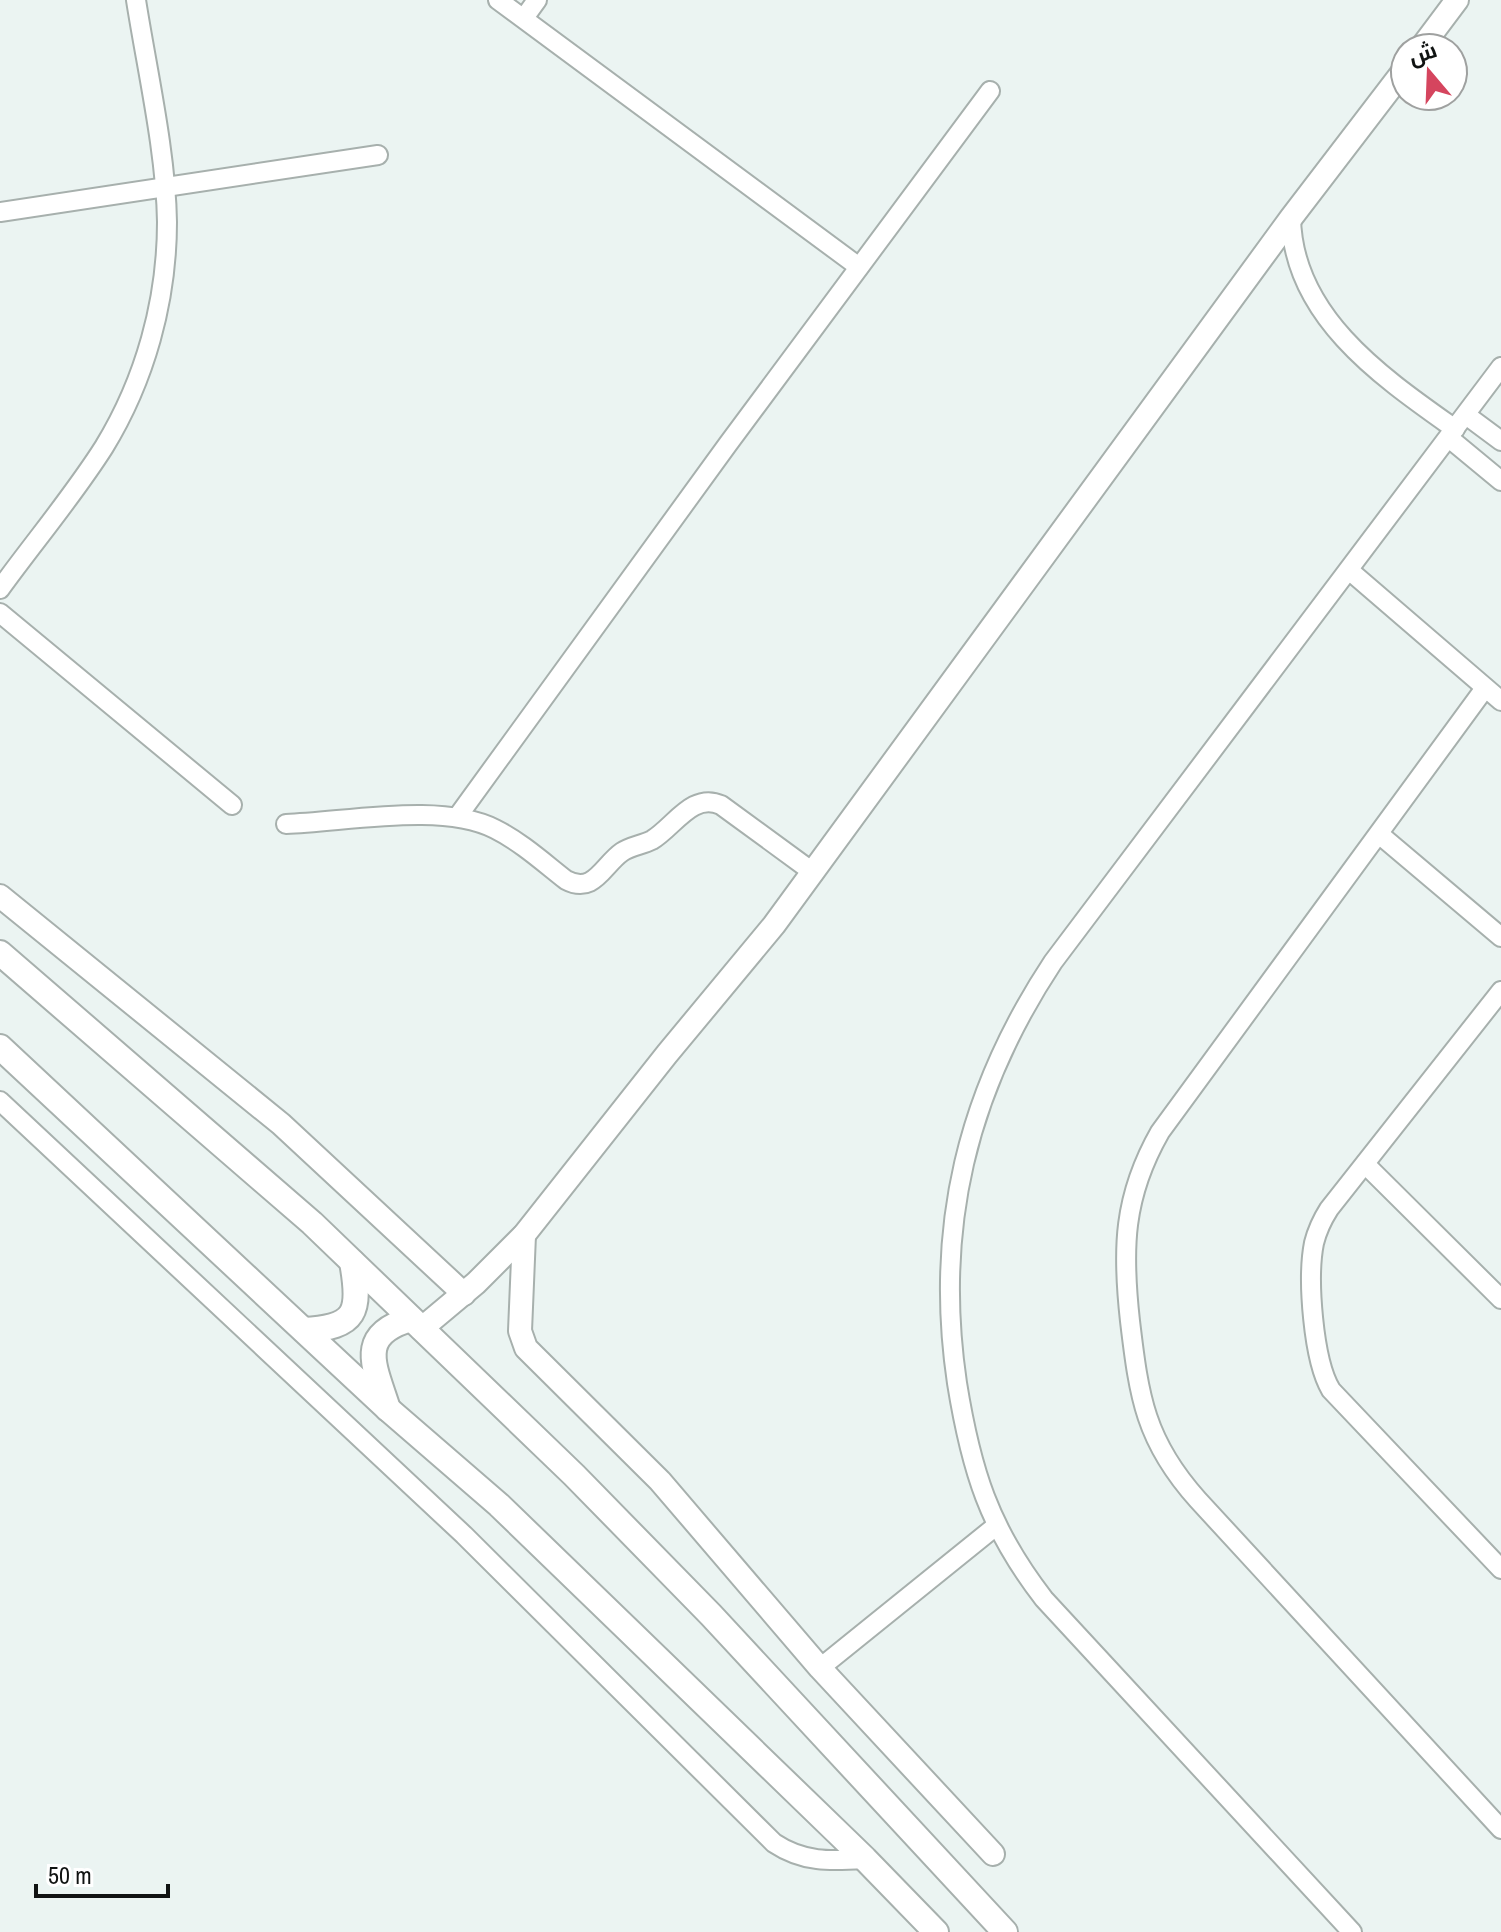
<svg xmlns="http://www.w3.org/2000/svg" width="1501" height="1932" font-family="'Archivo Narrow',Cairo,sans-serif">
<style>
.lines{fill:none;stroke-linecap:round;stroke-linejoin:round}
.minor-casing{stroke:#a7b0ad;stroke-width:22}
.tertiary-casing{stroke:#a7b0ad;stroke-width:26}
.secondary-casing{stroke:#a7b0ad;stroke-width:28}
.minor{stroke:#fff;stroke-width:18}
.tertiary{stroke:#fff;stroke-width:22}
.secondary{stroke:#fff;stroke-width:24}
</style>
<rect width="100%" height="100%" fill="#ebf4f2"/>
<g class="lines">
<g class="minor-casing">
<g id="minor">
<polyline points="498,0 859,267"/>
<polyline points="524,18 537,0"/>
<polyline points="0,212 378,155"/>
<path d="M1291,218c2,99 92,160 164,211"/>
<polyline points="1466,415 1501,441"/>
<polyline points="1449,438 1501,481"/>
<polyline points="1350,571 1501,701"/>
<path d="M0,589c34,-47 73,-93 104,-142 41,-67 63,-146 63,-225 -1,-70 -20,-152 -31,-222"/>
<polyline points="0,613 232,805"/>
<path d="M1485,688l-325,444c-37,65 -38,117 -30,189 9,76 15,120 68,179l303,329"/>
<polyline points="458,816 728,444 990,91"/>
<path d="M286,824c60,-2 156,-22 209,5 26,13 48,33 71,51 28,15 37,-15 56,-28 9,-6 20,-7 30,-12 22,-13 40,-48 69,-35l93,68"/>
<polyline points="1379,834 1501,937"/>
<path d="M1501,991l-172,218c-7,11 -12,22 -15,34 -7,35 -1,117 17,147l170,179"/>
<path d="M0,1101l464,434 310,308c30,20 57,18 91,16"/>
<polyline points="1365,1164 1501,1299"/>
<polyline points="820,1668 996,1526"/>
<path d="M1352,1932l-308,-333c-55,-71 -73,-129 -87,-216 -23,-155 10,-291 96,-421l448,-595"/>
</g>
</g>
<g class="tertiary-casing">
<g id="tertiary">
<polyline points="1421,48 1457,0"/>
<polyline points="0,896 281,1124 464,1294"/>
<polyline points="524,1235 520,1331 526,1348 660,1481 820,1668 993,1854"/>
<polyline points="421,1329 476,1283 524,1235 667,1054 774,925 1291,218 1405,69"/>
</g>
</g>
<g class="secondary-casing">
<g id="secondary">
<polyline points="0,953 312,1223 574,1475 711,1615 1005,1932"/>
<polyline points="0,1047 388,1409 499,1505 865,1859 936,1932"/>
<path d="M304,1330c53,-3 57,-18 48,-68"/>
<path d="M388,1409c-13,-42 -33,-74 23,-90"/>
</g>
</g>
<use href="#minor" class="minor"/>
<use href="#tertiary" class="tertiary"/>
<use href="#secondary" class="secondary"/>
</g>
<g transform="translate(1429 72) rotate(341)"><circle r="38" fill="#ffffff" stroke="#9fa1a0" stroke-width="2"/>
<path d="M0-6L14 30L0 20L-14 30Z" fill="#d5455e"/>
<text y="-12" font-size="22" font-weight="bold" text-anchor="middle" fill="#101312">ش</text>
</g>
<path d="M36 1884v12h132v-12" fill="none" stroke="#101312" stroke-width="4"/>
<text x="48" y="1884" font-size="24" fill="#101312" stroke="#ffffff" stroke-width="6" paint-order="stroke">50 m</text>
</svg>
